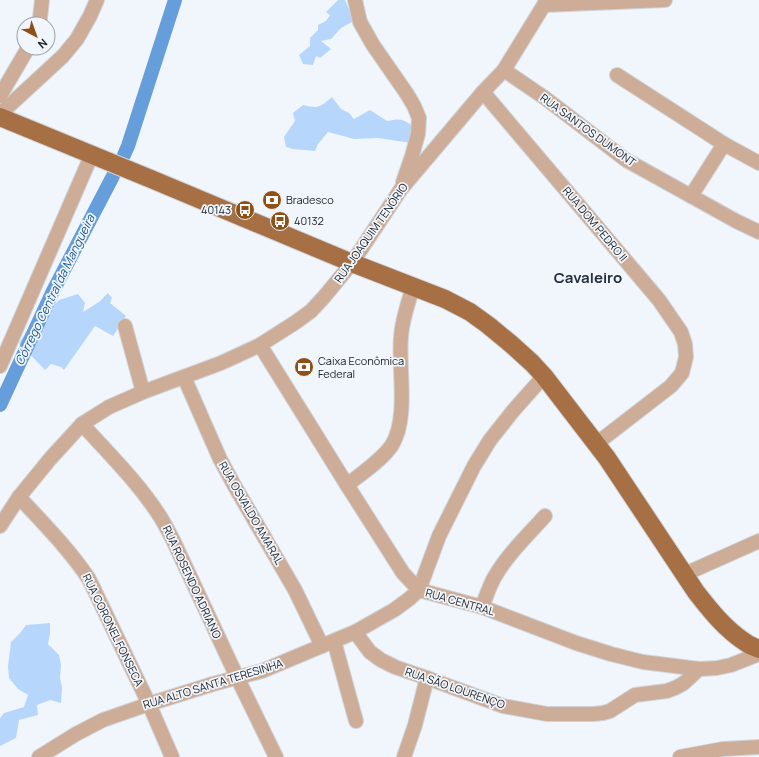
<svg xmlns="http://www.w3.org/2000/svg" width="759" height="757" font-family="Manrope,sans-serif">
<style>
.green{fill:#b6d7fb}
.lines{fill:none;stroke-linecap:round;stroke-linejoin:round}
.canal{stroke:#659eda;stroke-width:14}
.minor-casing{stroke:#cfd4da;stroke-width:16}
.major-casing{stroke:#cfd4da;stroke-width:20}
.minor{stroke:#cdad97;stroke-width:14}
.major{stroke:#a66f44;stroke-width:18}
.labels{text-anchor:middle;stroke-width:3.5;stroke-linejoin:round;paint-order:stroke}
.street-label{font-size:11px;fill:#1a1f25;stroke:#f1f6fd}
.poi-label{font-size:11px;fill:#1a1f25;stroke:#f1f6fd;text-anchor:start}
.water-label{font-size:12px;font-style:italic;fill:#1a568d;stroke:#f1f6fd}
.district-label{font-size:15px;font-weight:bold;fill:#242f3a;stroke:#f1f6fd}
</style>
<rect width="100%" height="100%" fill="#f1f6fd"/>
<g class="green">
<polygon points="338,0 345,0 354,21 341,28 331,39 321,41 331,49 320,58 316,56 313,65 303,64 299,55 310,46 310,38 318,30 318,25 326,21 330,15 326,12"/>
<path d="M332,97l9,12 8,4 5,6 16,-9 17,11c11,-2 15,-3 24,4v18l-33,-5 -24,1 -26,-7 -10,12 -3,7 -22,-2 -7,-2 -2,-10 11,-16 -2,-8 10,-8c16,4 17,2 29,-8z"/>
<polygon points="108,293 112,298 110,303 126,316 113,336 95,326 64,370 61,367 51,364 45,370 19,343 34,320 49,310 59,300 78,294 85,303 83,312 99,302"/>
<polygon points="50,623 50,634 48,644 59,655 61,665 60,678 62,688 61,703 50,700 37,705 38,715 19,720 16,738 0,746 0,718 4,713 24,707 28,695 18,689 9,678 8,666 11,642 21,632 26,625"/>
</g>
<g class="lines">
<g class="canal">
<polyline points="124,155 128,146 175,0"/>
<polyline points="0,405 53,291 113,176"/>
</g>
<g class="minor-casing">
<g id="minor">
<polyline points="355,0 360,22 373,45 407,94 414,106 419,118 418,134 412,156 403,182"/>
<polyline points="544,5 665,0"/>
<polyline points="38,24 40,18 42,0"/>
<polyline points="504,70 545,98 626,160 736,221 759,232"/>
<polyline points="617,75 724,144 759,163"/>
<polyline points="483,92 659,300 681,332 685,344 686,357 682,373 671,386 596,444"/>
<polyline points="0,96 28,48"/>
<polyline points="0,114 63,56 77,39 90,16 97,0"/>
<polyline points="691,196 724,144"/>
<polyline points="125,326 143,392"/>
<polyline points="260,345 347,485 403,573 419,590 482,607 576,643 611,654 643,662 699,669 717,668 731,665 759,654"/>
<polyline points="0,366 92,154"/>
<polyline points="184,377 220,459 234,485 295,590 322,646"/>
<path d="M82,424c27,30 57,59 79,94 4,7 8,14 12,22l64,137 39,80"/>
<path d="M347,485c14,-11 35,-25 45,-40 17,-28 6,-76 9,-108 1,-17 7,-34 12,-50"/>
<path d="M19,497c25,27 50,52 70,82l60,125 23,53"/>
<polyline points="0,526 19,497 50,459 82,424 109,407 143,392 221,363 260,345 296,322 311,311 324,297 352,263 401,189 483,92 504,70 547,0"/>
<polyline points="685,574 759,541"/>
<path d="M482,607c4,-10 7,-20 12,-29 13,-23 33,-42 51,-62"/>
<polyline points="355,632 370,652 381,660 395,667 427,678 503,706 547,714 593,714 603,713 610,711 635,695 667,691 677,687 684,683 699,669"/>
<polyline points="334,641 356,721"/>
<polyline points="39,757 76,734 103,720 149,704 213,684 262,671 355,632 394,610 409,599 419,590 439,536 474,466 490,440 513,411 544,376"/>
<polyline points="404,757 415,725 427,678"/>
<polyline points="680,757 723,749 759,747"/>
</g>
</g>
<g class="major-casing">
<path id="major" d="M0,117l151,62 201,84 93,36 25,13 18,13 23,19 21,19 12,13 63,82 89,134c14,18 29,37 49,50 4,3 9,5 14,7"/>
</g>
<use href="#minor" class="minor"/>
<use href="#major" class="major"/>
</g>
<defs>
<g id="bank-disc" transform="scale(1)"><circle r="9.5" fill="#8f5016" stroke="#f1f6fd"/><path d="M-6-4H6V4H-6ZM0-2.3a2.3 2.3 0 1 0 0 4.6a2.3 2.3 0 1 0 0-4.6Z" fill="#fff"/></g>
<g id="bus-disc" transform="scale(1)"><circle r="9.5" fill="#8f5016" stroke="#f1f6fd"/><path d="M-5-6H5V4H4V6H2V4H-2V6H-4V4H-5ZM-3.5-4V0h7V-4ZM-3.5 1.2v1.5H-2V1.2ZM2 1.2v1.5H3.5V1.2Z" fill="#fff"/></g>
</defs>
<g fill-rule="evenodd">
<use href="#bank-disc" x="272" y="200"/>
<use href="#bus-disc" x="245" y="210"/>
<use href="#bus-disc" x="280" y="221"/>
<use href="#bank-disc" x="304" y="367"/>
</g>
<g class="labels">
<g class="street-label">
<text transform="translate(588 130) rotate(36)" y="4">RUA SANTOS DUMONT</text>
<text transform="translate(595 224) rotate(50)" y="4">RUA DOM PEDRO II</text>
<text transform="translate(371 233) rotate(-55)" y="4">RUA JOAQUIM TENÓRIO</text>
<text transform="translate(251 513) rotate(60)" y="4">RUA OSVALDO AMARAL</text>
<text transform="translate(192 582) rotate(65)" y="4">RUA ROSENDO ADRIANO</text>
<text transform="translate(460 602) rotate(16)" y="4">RUA CENTRAL</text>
<text transform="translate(113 630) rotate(64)" y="4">RUA CORONEL FONSECA</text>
<text transform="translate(213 684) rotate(-17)" y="4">RUA ALTO SANTA TERESINHA</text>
<text transform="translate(455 688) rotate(19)" y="4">RUA SÃO LOURENÇO</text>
</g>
<g class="poi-label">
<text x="286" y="204">Bradesco</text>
<text x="231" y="214" text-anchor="end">40143</text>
<text x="294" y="225">40132</text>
<text x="318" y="365">Caixa Econômica<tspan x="318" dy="13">Federal</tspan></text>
</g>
<g class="water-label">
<text transform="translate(55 290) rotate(-64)" y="4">Córrego Central da Mangueira</text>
</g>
<g class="district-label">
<text x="588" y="283">Cavaleiro</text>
</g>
</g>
<g transform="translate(36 36) rotate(139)"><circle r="19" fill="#f1f6fd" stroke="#9ba0a7"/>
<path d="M0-3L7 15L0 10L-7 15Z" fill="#8f5016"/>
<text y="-6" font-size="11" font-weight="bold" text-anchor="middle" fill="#1a1f25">N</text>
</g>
</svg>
